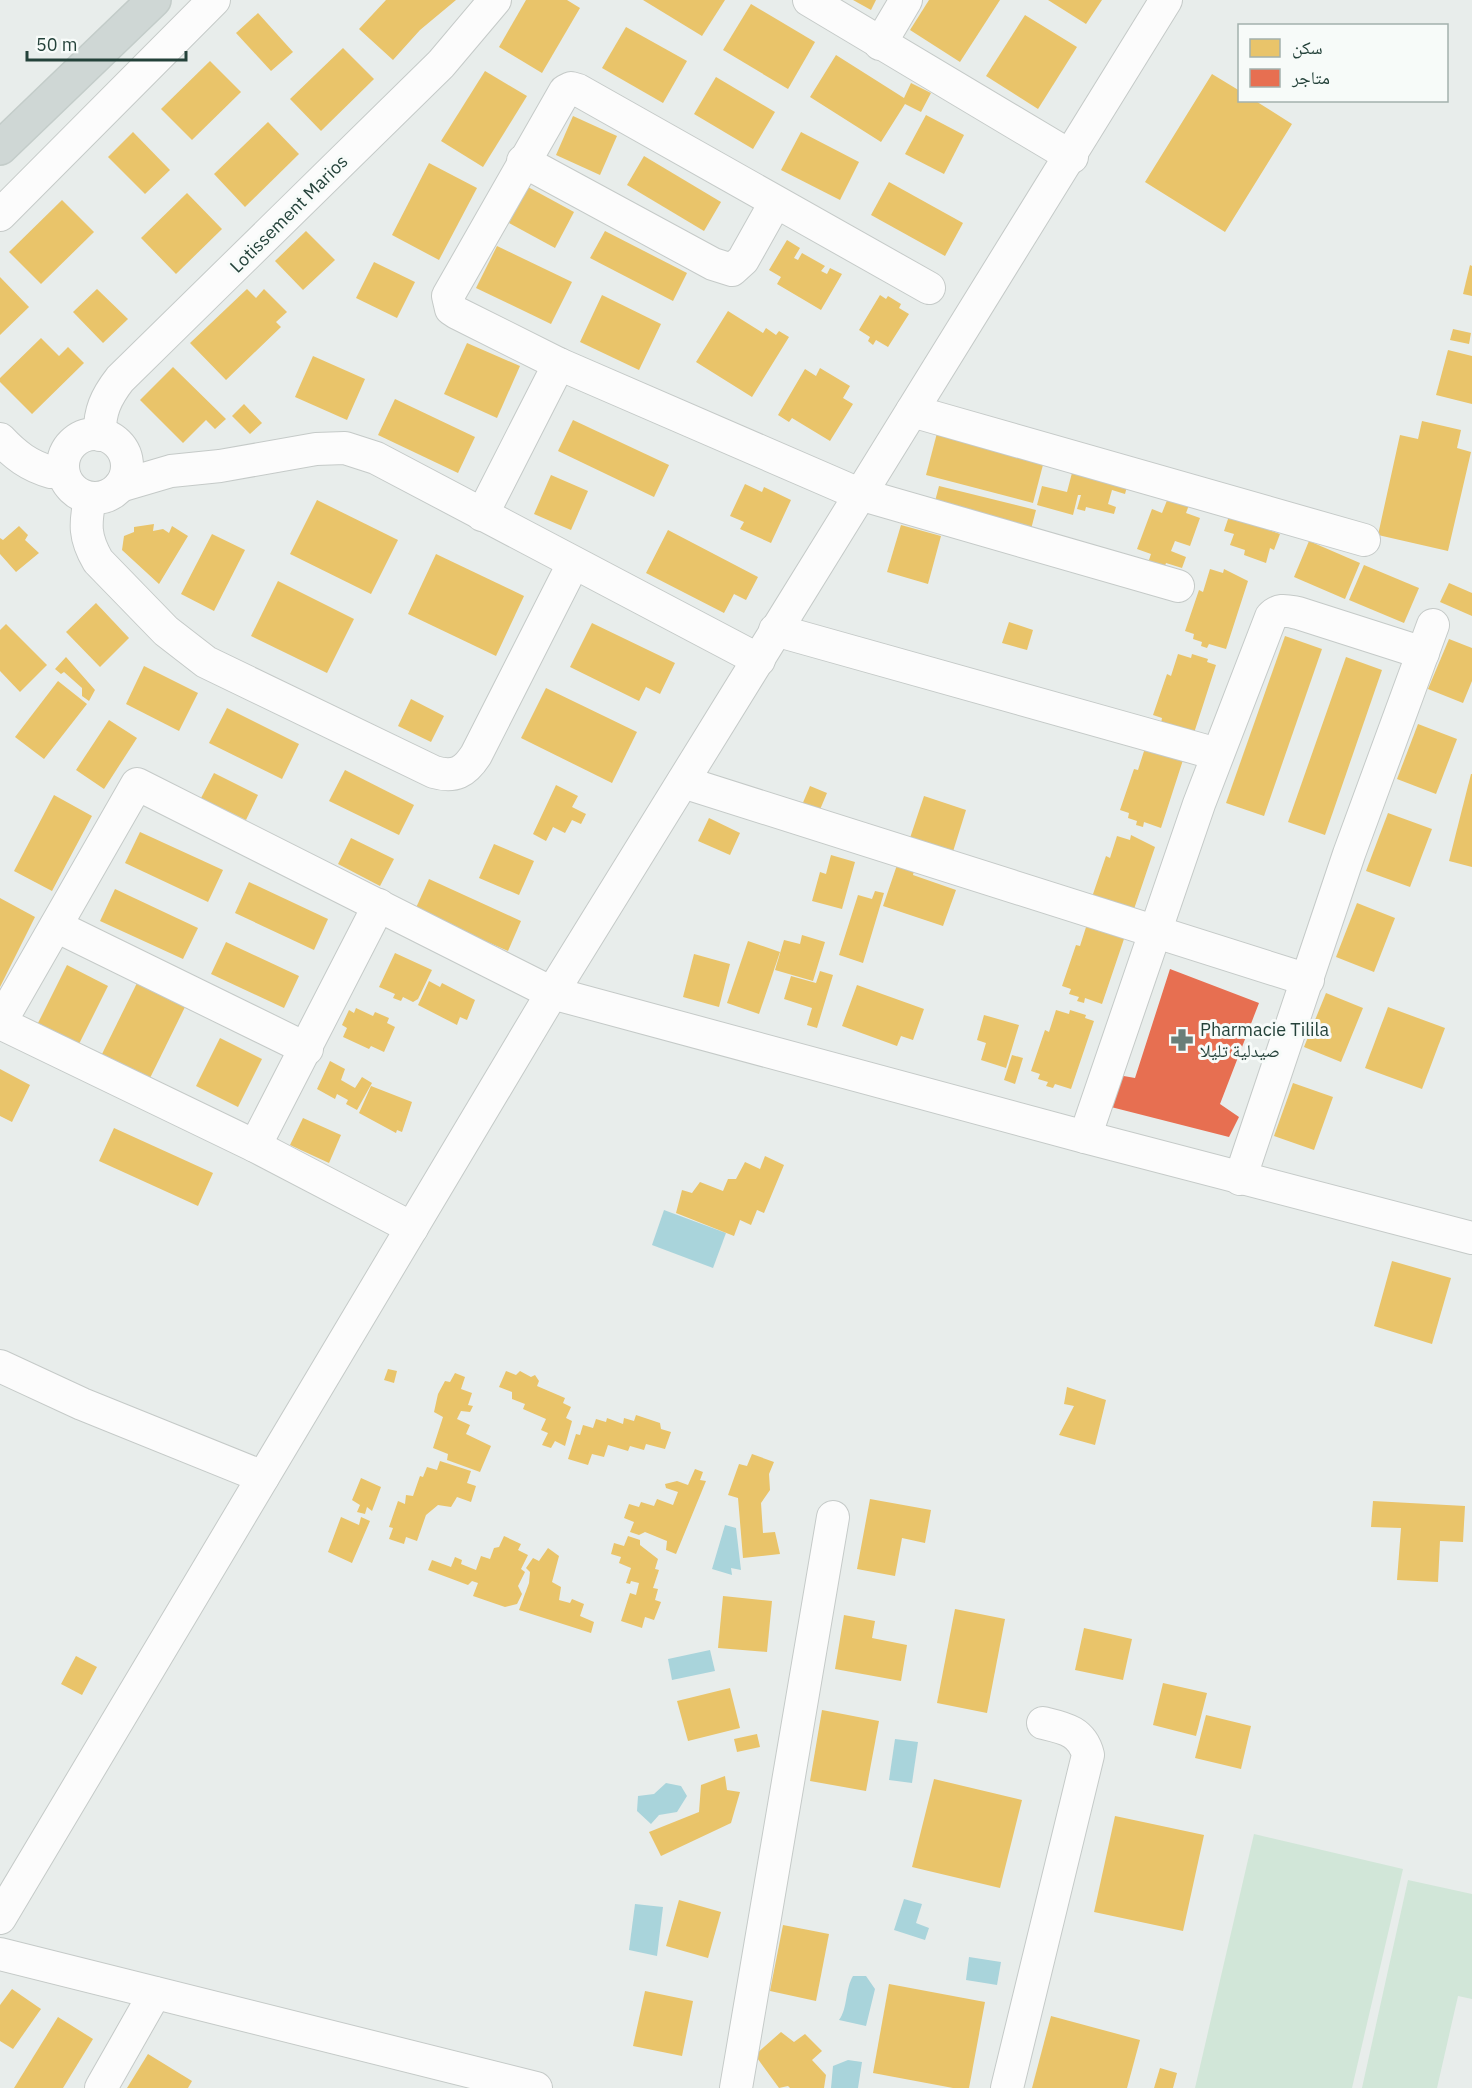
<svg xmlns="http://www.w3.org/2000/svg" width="1472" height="2088" font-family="'IBM Plex Sans','Noto Naskh Arabic',sans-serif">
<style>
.green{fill:#d1e6d8}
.water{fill:#a9d4db}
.homes{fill:#e9c46a}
.shops{fill:#e76f51}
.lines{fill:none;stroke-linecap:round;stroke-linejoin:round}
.minor-casing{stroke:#c5cac8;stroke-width:34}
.major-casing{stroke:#c3ccc9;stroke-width:36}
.minor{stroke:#fcfcfc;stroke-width:32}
.major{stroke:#cfd7d5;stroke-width:33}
.labels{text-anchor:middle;stroke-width:6;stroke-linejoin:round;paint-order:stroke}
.street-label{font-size:18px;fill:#24423a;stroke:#f7fbf9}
.poi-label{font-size:18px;fill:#24423a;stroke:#f7fbf9;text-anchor:start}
</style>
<rect width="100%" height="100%" fill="#e8edeb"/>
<g class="green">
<polygon points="1254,1834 1403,1869 1352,2088 1195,2088"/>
<polygon points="1408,1880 1472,1894 1472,1999 1458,1996 1437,2088 1362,2088"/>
</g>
<g class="water">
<polygon points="664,1210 726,1233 713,1268 652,1245"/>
<polygon points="725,1525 736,1528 741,1570 731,1568 732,1575 712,1569"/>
<polygon points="710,1650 715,1671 672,1680 668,1659"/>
<polygon points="895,1739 918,1742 912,1783 889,1780"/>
<polygon points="666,1783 681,1786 687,1796 677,1812 659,1815 651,1824 637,1811 638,1796 654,1794"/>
<polygon points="904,1899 922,1904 916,1923 929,1928 925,1940 894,1930"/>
<polygon points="635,1904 663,1907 657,1956 629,1950"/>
<polygon points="969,1957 1001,1962 997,1985 966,1980"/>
<path d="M853,1976h13l9,13 -9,37 -27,-6c9,-12 6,-31 14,-44z"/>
<polygon points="848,2060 862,2062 858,2088 831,2088 833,2066"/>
</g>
<g class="homes">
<polygon points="386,0 456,0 420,30 393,60 359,29"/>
<polygon points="526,0 567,0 580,8 542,73 499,47"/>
<polygon points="643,0 725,0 702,36"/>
<polygon points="853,0 876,0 871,10"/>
<polygon points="929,0 1000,0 960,62 910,30"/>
<polygon points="1048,0 1102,0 1086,24"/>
<polygon points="751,4 815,42 788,89 723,50"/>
<polygon points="258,13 293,52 271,71 236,33"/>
<polygon points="1025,15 1077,47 1038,109 986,76"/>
<polygon points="626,27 687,61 663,103 602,68"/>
<polygon points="343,48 374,79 321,131 290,99"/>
<polygon points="836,55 904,98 911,83 931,93 921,112 905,104 881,142 810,97"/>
<polygon points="210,61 241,92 192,140 161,109"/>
<polygon points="485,71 527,96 483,167 441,141"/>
<polygon points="1212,74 1240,91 1240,100 1254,100 1292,124 1225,232 1145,182"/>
<polygon points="716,77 775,112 753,149 694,114"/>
<polygon points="926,115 964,135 944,174 905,154"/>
<polygon points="573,116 617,136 600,175 556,155"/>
<polygon points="268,122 299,154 245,207 214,174"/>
<polygon points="133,132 170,170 145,194 108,157"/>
<polygon points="801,132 859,162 840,200 781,170"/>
<polygon points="644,156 721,202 704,231 627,185"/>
<polygon points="429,163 477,188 439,260 392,235"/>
<polygon points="889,182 963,223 945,256 871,215"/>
<polygon points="528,187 574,212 555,248 509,223"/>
<polygon points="187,193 222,229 176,274 141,238"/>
<polygon points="62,200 94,232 41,284 9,252"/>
<polygon points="306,231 335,260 303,290 275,261"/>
<polygon points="605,231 687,273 673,301 590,258"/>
<polygon points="787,240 800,248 794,258 798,260 802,253 825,266 821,271 827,274 830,268 842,274 821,310 777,284 781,277 769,270"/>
<polygon points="497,246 572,282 551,324 476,288"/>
<polygon points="374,262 415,282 397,318 356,298"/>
<polygon points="1470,265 1472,266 1472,296 1463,294"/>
<polygon points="0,277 29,307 0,335"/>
<polygon points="97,289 128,319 103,343 73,312"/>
<polygon points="247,289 256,298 264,289 287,312 276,322 281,327 226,380 190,343"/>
<polygon points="602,295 661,324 639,370 580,342"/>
<polygon points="880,295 886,299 888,296 901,304 899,308 909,314 888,347 876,340 873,345 868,341 870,337 859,330"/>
<polygon points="728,311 763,333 766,328 776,335 779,331 789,337 752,397 696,362"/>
<polygon points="1453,329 1471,333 1469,344 1450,340"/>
<polygon points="41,338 59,356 68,347 84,363 32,414 0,382 0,378"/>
<polygon points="467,343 520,366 497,418 444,394"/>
<polygon points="1448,350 1472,356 1472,404 1436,395"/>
<polygon points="313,356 365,379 347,420 295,397"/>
<polygon points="173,367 226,419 215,429 206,420 183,443 140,400"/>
<polygon points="820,368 850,386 843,398 853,404 830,441 792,418 789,422 778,415 805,369 816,376"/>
<polygon points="395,399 475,437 458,473 378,435"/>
<polygon points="244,404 262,423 250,434 232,416"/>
<polygon points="573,420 669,465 654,497 558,451"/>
<polygon points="1422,421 1461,430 1457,448 1471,452 1448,551 1378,535 1400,435 1418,439"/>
<polygon points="937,433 1044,461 1033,503 926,475"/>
<polygon points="1073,469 1128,483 1125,494 1112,490 1108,504 1116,507 1114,514 1086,507 1085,511 1077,509 1081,495 1078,495 1073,515 1037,505 1042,486 1067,492"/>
<polygon points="551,475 588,491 571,530 534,514"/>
<polygon points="745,484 762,492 764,487 791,500 771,543 740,529 744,522 730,516"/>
<polygon points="939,486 1036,510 1030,533 933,509"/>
<polygon points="1168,498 1189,505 1186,513 1200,518 1190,546 1175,541 1171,551 1186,557 1182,568 1166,563 1164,569 1148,563 1151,554 1137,549 1152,509 1162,513"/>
<polygon points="317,500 398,540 371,594 290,554"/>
<polygon points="1229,516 1280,534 1274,550 1270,548 1266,563 1244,555 1245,550 1230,545 1234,534 1224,531"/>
<polygon points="154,524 153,531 163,529 169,533 172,526 188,536 159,584 122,550 124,536 134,532 134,527"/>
<polygon points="901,525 941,536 928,584 887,572"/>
<polygon points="19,526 28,535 25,540 39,553 16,572 0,554 0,538 3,540"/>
<polygon points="668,530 758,577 746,600 734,594 724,613 646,573"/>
<polygon points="212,534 245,550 214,611 181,594"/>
<polygon points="1309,541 1360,563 1345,599 1294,577"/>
<polygon points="436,554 524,596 496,656 408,614"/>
<polygon points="1364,565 1419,588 1404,623 1349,600"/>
<polygon points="1210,569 1223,573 1224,569 1248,581 1226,649 1209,644 1207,648 1201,646 1202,642 1193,639 1194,634 1185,631 1199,590 1203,592"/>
<polygon points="278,581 354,619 327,673 251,636"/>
<polygon points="1449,583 1472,593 1472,616 1440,602"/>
<polygon points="96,603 129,638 100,667 66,632"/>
<polygon points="1009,622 1033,630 1027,650 1002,643"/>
<polygon points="592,623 675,663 660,694 646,687 639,701 570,667"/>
<polygon points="6,624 47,665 20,692 0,671 0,630"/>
<polygon points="1285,636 1322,649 1264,816 1226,803"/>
<polygon points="1449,639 1472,648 1472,681 1463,703 1428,689"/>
<polygon points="1178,654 1191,658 1192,654 1208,659 1207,662 1216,665 1194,733 1161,723 1162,718 1153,715 1167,674 1171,676"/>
<polygon points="66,657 95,690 89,701 82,696 82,688 64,672 61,674 55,669"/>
<polygon points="1346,657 1382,670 1325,835 1288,822"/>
<polygon points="144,666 198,693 179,731 126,704"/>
<polygon points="58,681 87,704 44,759 15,737"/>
<polygon points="546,688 637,732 612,783 521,738"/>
<polygon points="411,699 444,716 431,742 398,726"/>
<polygon points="227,708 299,744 282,779 209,743"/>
<polygon points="109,720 137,738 104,789 76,770"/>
<polygon points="1418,724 1457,739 1436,794 1397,779"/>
<polygon points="1145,748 1183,760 1161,828 1144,822 1143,827 1136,825 1137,821 1128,818 1129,813 1120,810 1134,769 1138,770"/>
<polygon points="345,770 414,805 399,835 329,801"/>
<polygon points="214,773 258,795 246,820 201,798"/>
<polygon points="1471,774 1472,774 1472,867 1449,861"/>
<polygon points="556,785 578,796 572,807 586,814 581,824 572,820 565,833 553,827 546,841 533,834"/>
<polygon points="810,786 827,793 816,819 799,812"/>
<polygon points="54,795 92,816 52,891 14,871"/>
<polygon points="924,796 966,810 951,858 908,844"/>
<polygon points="1388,813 1432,829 1410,887 1366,871"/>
<polygon points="709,818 740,833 730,855 698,841"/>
<polygon points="140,832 223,870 208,902 125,863"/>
<polygon points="1131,835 1155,847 1132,915 1092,897 1106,856 1110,858 1117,836 1130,840"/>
<polygon points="351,838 394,859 380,886 338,864"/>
<polygon points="494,844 534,861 519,895 479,878"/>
<polygon points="831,855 855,862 842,909 812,901 820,872 826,874"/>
<polygon points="897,865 914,871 913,875 956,890 943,926 883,906"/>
<polygon points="429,879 521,921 508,951 415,910"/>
<polygon points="249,882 328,919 314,950 235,913"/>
<polygon points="115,889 198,928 183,959 100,921"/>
<polygon points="875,891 884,893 863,963 839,955 858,895 872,899"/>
<polygon points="0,898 35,917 0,987"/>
<polygon points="1357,903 1395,918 1374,972 1336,957"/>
<polygon points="1087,924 1125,936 1102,1004 1085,998 1084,1003 1077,1001 1079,997 1069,994 1071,989 1062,986 1076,945 1080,946"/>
<polygon points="802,935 825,942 813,981 775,970 784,940 800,944"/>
<polygon points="748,941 780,952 759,1014 727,1003"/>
<polygon points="226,942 299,976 284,1008 211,974"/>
<polygon points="395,953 432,970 418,999 413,1002 403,997 401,1001 393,998 395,994 379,987"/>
<polygon points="694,954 730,964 719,1007 683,997"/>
<polygon points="67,965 108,986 79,1044 38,1023"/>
<polygon points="820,971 833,975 817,1028 807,1025 812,1008 784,999 791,976 816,983"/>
<polygon points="429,981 440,987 442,983 475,1000 467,1020 460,1017 457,1025 418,1005"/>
<polygon points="137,983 185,1007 150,1078 102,1054"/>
<polygon points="857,985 924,1009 913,1040 901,1036 897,1046 842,1026"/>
<polygon points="1326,993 1363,1008 1341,1062 1304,1047"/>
<polygon points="1388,1007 1445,1028 1422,1089 1365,1068"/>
<polygon points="356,1008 373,1016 375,1012 389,1018 387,1023 395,1027 384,1052 371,1046 369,1049 343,1037 347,1028 342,1025 349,1010 354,1013"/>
<polygon points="1056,1010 1069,1014 1070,1010 1086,1015 1085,1018 1094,1021 1071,1089 1055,1084 1053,1088 1046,1086 1048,1082 1038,1079 1040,1074 1031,1071 1045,1030 1049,1032"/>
<polygon points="984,1015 1019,1025 1006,1068 981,1060 986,1043 977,1040"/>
<polygon points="220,1038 262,1059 238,1107 196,1086"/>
<polygon points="1012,1055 1023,1058 1015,1084 1004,1080"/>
<polygon points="330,1061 345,1069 341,1080 355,1088 362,1077 372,1083 357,1110 346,1104 348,1100 337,1094 335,1099 317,1089"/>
<polygon points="0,1069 30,1085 12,1122 0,1116"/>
<polygon points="1293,1083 1333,1097 1314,1150 1274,1136"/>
<polygon points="371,1086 412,1102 402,1132 397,1130 396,1133 359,1113"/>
<polygon points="303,1118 341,1135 329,1163 290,1145"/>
<polygon points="114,1128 213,1173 198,1206 99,1161"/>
<polygon points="765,1156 784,1165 764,1213 757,1210 751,1225 740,1220 734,1236 676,1213 682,1190 692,1193 700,1182 723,1191 728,1179 736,1179 745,1162 760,1169"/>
<polygon points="1392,1261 1451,1278 1432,1344 1374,1326"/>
<polygon points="388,1369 397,1371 394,1383 384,1380"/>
<polygon points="506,1371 516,1375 520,1371 531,1377 535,1375 539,1381 537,1386 565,1398 563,1403 571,1407 566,1418 572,1421 565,1446 555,1441 551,1448 542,1445 548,1433 541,1430 546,1419 523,1409 525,1404 512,1399 512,1392 499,1387"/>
<polygon points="455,1373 465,1377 461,1389 472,1393 468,1405 473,1406 470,1412 461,1411 457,1419 470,1425 466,1434 491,1446 480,1472 447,1460 448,1454 433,1448 443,1417 434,1412 438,1394 445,1381 450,1382"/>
<polygon points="1067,1387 1106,1400 1095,1445 1059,1435 1074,1406 1064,1404"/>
<polygon points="636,1415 660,1423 661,1429 671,1432 665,1449 646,1444 644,1450 630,1446 628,1451 608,1445 604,1457 592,1454 588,1465 568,1459 576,1434 580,1435 583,1425 593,1428 596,1419 606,1422 607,1418 623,1424 624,1418 634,1421"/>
<polygon points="752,1454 774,1462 769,1474 770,1490 761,1503 763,1533 775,1532 780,1554 743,1558 738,1498 728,1495 739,1464 747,1466"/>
<polygon points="440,1461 471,1471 467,1483 476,1486 471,1502 457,1497 451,1507 438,1505 426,1515 417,1541 406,1537 404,1544 389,1539 393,1528 389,1527 398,1501 405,1504 406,1495 413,1496 420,1476 423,1477 427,1467 437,1470"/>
<polygon points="695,1469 703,1472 700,1480 706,1481 676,1554 666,1550 667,1541 645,1532 639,1535 630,1532 634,1522 624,1518 629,1504 639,1507 641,1502 654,1506 657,1499 673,1505 678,1492 666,1488 665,1484 677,1481 688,1485"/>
<polygon points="361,1478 381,1487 372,1511 367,1507 365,1514 357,1512 360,1505 352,1500"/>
<polygon points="870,1499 931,1510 925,1543 902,1538 895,1576 857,1569"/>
<polygon points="1373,1501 1465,1506 1463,1542 1440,1541 1438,1582 1397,1580 1401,1528 1371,1527"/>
<polygon points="341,1517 359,1525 361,1517 370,1521 352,1563 328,1552"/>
<polygon points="504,1536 521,1544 518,1550 528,1555 521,1569 525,1572 518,1586 522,1594 517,1604 505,1607 473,1596 478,1583 472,1581 468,1585 428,1570 432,1560 451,1567 455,1557 462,1560 461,1564 476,1570 481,1556 490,1559 494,1548 499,1547"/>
<polygon points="628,1536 640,1540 640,1545 658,1559 655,1569 659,1570 653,1588 658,1589 655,1600 661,1602 654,1620 645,1617 642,1628 621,1621 630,1593 636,1595 639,1583 631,1581 630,1584 626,1583 631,1568 619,1563 621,1557 611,1554 614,1543 624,1546"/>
<polygon points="548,1548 559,1556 552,1582 561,1587 559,1600 570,1603 572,1599 584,1604 580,1616 594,1622 591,1633 519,1610 529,1583 530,1572 526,1568 533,1558 539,1561"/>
<polygon points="723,1596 772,1601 767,1652 718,1648"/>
<polygon points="955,1609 1005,1619 987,1713 937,1703"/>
<polygon points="844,1615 875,1621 872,1638 907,1645 901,1681 835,1669"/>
<polygon points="1084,1628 1132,1639 1123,1680 1075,1670"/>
<polygon points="76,1656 97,1667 82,1695 61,1684"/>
<polygon points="1163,1683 1207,1693 1196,1736 1153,1725"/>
<polygon points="730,1688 740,1728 688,1741 677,1701"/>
<polygon points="822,1710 879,1721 866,1791 810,1781"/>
<polygon points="1206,1715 1251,1726 1241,1769 1195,1758"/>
<polygon points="757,1734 760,1747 737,1752 734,1739"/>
<polygon points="725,1776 727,1790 740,1792 731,1823 661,1856 649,1832 699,1812 701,1785"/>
<polygon points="934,1779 1022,1800 1000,1888 912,1867"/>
<polygon points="1115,1816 1204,1835 1183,1931 1094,1912"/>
<polygon points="679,1900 721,1912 708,1958 666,1946"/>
<polygon points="783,1925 829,1934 816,2001 770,1991"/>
<polygon points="889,1984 985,2002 969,2088 953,2088 873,2073"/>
<polygon points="12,1989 41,2009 13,2049 0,2041 0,2005"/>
<polygon points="645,1991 693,2001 682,2056 633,2046"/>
<polygon points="1051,2016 1140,2040 1127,2088 1032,2088"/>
<polygon points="58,2017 93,2039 63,2088 14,2088"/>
<polygon points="781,2032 794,2042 805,2034 822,2051 812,2060 826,2075 824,2088 790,2088 788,2086 779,2088 755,2055"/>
<polygon points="148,2054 192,2081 188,2088 127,2088"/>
<polygon points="1160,2068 1177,2073 1173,2088 1154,2088"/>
</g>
<polygon class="shops" points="1170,969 1259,1003 1220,1104 1239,1117 1229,1137 1111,1107 1118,1075 1135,1078"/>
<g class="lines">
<g class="minor-casing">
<g id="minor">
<polyline points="809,0 1072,157"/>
<polyline points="880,44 906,0"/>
<polyline points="523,161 713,264 732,270 743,260 775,203"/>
<polyline points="0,215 214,0"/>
<polyline points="929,288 578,90 571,88 565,91 448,296 451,309 457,313 559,364 859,494 1178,586"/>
<polyline points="912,411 1364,540"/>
<circle cx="95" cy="466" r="32"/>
<path d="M100,435c-1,-23 6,-38 20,-56l321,-315 54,-64"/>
<path d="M0,439c15,16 29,27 51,33l12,-5"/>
<polyline points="120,486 171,471 220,466 316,449 345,448 376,458 759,660"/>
<path d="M90,498c-5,26 -6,39 8,63l68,70 40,31 228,110c21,6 31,0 42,-17l97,-191"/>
<polyline points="482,515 559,364"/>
<polyline points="775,630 1217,754"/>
<polyline points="683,782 1308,980"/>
<polyline points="56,926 307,1049"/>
<path d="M1085,1137l114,-333 72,-187c8,-9 16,-6 27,-4l125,40"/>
<polyline points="255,1146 379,905"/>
<polyline points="1240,1179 1349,854 1433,625"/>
<polyline points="412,1228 255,1146 0,1023 137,784 552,993 1085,1137 1472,1238"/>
<polyline points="0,1366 82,1404 263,1477"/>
<polyline points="0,1918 552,993 1166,0"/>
<polyline points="0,1954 536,2088"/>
<polyline points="101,2088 155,1993"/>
<polyline points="736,2088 833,1517"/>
<path d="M1007,2088l81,-333c-6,-24 -24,-27 -45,-32"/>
</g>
</g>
<g class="major-casing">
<polyline id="major" points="0,148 154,0"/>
</g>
<use href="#minor" class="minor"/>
<use href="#major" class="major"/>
</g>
<defs>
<g id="pharmacy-bare" transform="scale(1.8)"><path d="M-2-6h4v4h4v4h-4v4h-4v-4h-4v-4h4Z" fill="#697e78" stroke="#f7fbf9" stroke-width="2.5" paint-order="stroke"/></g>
</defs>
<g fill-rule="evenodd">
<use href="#pharmacy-bare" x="1182" y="1040"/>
</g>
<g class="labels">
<g class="street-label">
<text transform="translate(289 214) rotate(-45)" y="6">Lotissement Marios</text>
</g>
<g class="poi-label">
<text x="1200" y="1036">Pharmacie Tilila<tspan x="1200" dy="21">صيدلية تليلا</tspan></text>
</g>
</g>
<rect x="1238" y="24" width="210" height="78" fill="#f7fbf9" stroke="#a3b1ad" stroke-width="1.5"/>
<rect x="1250" y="39" width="30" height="18" fill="#e9c46a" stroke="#a3b1ad" stroke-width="1.5"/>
<text x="1292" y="54" font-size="18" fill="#24423a">سكن</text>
<rect x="1250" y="69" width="30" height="18" fill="#e76f51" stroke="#a3b1ad" stroke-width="1.5"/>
<text x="1292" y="84" font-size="18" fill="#24423a">متاجر</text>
<path d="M27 51v9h159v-9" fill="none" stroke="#24423a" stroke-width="3"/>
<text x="36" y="51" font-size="18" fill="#24423a" stroke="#f7fbf9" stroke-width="4.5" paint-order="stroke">50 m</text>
</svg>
